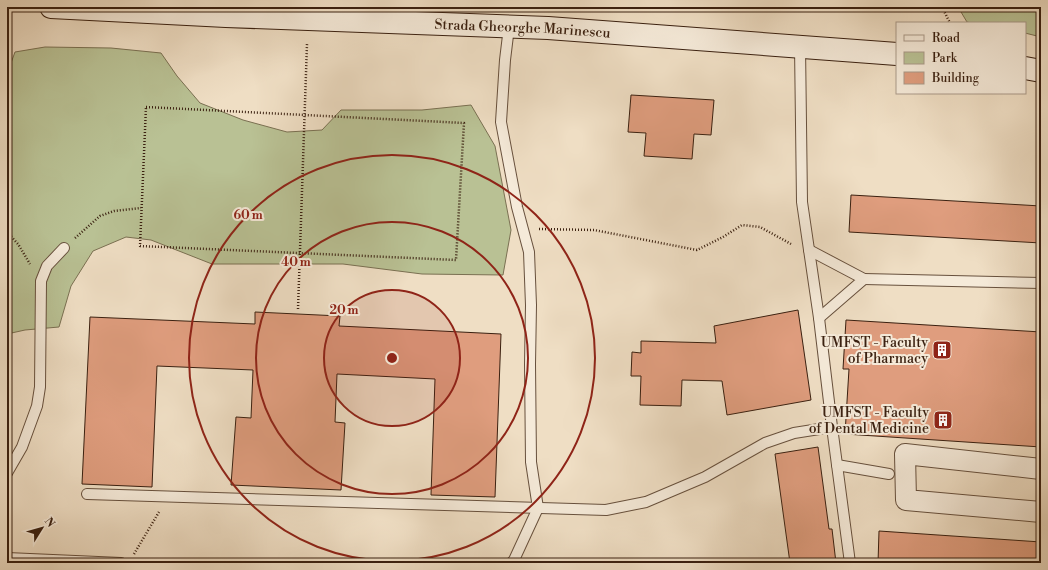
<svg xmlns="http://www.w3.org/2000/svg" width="1048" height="570" font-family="'Libre Bodoni',serif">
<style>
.green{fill:#b9c194;stroke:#7a7052}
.building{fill:#df9d7e;stroke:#3a2010}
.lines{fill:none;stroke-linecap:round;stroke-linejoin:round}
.lane-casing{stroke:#67503d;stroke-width:12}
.street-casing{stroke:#67503d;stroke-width:22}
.secondary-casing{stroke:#3a2010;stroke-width:24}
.path{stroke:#3a2010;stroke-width:2.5;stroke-dasharray:1 2;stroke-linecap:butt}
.lane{stroke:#f5ead9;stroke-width:10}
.street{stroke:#f5ead9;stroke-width:20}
.secondary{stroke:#f5ead9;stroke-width:22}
.ring{fill:none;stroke:#8f2418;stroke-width:2}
.labels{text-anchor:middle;stroke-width:4;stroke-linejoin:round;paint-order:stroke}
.street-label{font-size:14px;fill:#3a2010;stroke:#f5ead9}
.poi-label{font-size:14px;fill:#3a2010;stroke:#f5ead9;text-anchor:end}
.centre{fill:#8f2418;stroke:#f5ead9;stroke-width:2}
.ring-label{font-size:12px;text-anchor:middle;font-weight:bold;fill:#8f2418;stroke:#f5ead9;stroke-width:4;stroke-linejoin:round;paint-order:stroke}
</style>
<rect width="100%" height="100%" fill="#efdec4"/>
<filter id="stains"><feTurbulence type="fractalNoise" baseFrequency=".005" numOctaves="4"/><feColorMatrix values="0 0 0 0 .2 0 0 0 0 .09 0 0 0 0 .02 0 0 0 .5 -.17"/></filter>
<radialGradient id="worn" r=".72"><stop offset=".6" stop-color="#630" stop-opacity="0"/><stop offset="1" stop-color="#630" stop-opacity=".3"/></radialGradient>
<g class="green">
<polygon points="958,7 1041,7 1041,37 1025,33 1025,23 971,23 967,22"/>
<polygon points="45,47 111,48 161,53 177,76 200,103 243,120 287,132 322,130 341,110 422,110 471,105 495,146 511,230 503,275 422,274 343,264 212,264 151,240 126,237 93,251 71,286 59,327 25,330 7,334 7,74 15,52"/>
</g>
<g class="building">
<polygon points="631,95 714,100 711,135 694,134 692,159 644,156 646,133 628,132"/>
<polygon points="851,195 1041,206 1041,243 849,232"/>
<polygon points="798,310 811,400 727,415 722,381 682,380 681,406 640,405 641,376 631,376 632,352 641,353 641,341 716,343 714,326"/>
<polygon points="255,312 340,316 339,326 501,334 495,497 431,495 435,379 337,374 335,422 345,423 341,490 231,485 236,417 251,418 253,370 157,366 152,487 82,484 90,317 255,324"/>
<polygon points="846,320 1041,332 1041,447 845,434 849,369 843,369"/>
<polygon points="818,447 829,529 832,529 836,563 790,563 775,454"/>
<polygon points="879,531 1041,542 1041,563 878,563"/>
</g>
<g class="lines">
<g class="lane-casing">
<g id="lane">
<polyline points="509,27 505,60 501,122 517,207 529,252 531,305 530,364 531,462 538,508 514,560 511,563"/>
<polyline points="800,46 802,202 819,318 832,427"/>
<polyline points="809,250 864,279 819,318"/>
<polyline points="864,279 1041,283"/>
<polyline points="837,465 889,474"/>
<polyline points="7,473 22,447 37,406 40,387 41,281 47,266 64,248"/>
<polyline points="87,494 606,510 646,502 705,477 765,443 794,433 832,427 850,563"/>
<polyline points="7,558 121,563"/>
</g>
</g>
<g class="street-casing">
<polyline id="street" points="1041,469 905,454 906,500 1041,512"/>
</g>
<g class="secondary-casing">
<g id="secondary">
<path id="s1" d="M51,7l175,9 322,12 349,26"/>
<polyline points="1025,68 1041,71"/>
</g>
</g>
<g class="path">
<polyline points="942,7 950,23"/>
<polygon points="146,107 464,123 456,260 140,246"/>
<polyline points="539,229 594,230 697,250 723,237 742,225 760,227 791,244"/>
<polyline points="7,232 18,244 30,264"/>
<polyline points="75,238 100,216 114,211 141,208"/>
<polyline points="298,309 307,44"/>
<polyline points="134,554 159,512"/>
</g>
<use href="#lane" class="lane"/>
<use href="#street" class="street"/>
<use href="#secondary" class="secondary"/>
</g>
<circle cx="392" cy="358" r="68" fill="#8f2418" fill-opacity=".12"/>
<g class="ring">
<circle cx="392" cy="358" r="68"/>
<circle cx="392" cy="358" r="136"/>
<circle cx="392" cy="358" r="203"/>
</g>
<defs>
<g id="building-square" transform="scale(1)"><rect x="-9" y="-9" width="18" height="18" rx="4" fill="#8f2418" stroke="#f5ead9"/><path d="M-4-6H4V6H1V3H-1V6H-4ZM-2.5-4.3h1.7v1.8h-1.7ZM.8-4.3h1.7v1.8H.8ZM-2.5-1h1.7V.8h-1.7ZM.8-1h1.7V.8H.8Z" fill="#fff"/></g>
</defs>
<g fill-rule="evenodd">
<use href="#building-square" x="942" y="350"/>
<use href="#building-square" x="943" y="420"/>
</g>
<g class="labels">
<g class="street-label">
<text dy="5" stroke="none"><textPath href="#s1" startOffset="472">Strada Gheorghe Marinescu</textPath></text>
</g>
<g class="poi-label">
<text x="928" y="347">UMFST - Faculty<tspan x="928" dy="16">of Pharmacy</tspan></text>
<text x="929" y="417">UMFST - Faculty<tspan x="929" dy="16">of Dental Medicine</tspan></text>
</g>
</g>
<circle cx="392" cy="358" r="6" class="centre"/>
<g class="ring-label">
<text x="248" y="219">60 m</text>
<text x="296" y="266">40 m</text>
<text x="344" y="314">20 m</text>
</g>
<rect width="1048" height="570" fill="none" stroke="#efdec4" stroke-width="24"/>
<rect x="8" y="8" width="1032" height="554" fill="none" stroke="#3a2010" stroke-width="2"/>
<rect x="12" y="12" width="1024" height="546" fill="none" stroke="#3a2010"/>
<rect x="896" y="22" width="130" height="72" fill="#f5ead9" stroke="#aa9989"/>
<rect x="904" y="35" width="20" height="6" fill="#f5ead9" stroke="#aa9989"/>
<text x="932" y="42" font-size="12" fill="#3a2010">Road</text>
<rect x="904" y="52" width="20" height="12" fill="#b9c194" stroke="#aa9989"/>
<text x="932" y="62" font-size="12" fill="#3a2010">Park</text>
<rect x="904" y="72" width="20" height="12" fill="#df9d7e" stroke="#aa9989"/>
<text x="932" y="82" font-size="12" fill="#3a2010">Building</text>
<g transform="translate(42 528) rotate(53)" stroke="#f5ead9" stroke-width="3" paint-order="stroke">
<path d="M0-3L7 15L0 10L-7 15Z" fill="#3a2010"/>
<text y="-6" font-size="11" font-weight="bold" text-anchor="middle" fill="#3a2010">N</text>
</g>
<rect width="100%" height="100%" filter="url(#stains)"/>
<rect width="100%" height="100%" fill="url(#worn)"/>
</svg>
